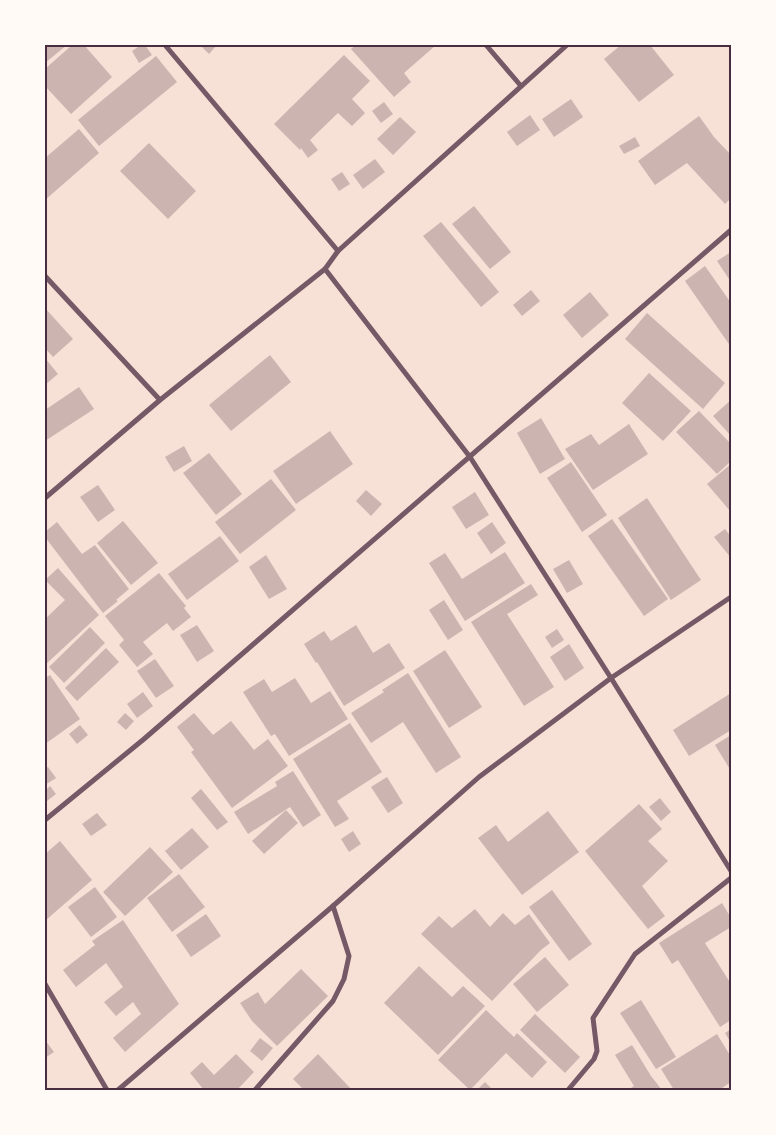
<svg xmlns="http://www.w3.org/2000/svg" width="776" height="1135" font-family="'Roboto Condensed',sans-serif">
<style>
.building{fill:#ccb4b1}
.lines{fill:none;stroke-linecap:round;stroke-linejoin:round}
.minor{stroke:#755966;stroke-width:5}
.neatline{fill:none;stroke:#4a2c40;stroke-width:2}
</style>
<rect width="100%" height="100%" fill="#f7e1d7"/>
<g class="building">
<polygon points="45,45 67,45 45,63"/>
<polygon points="72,45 84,45 112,77 71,114 45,86 45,69"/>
<polygon points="141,45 145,45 152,55 139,63 132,51"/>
<polygon points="200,45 217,45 209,54"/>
<polygon points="356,45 434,45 435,46 404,73 411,82 394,97 351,49"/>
<polygon points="621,45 650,45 674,75 639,102 604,59"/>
<polygon points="344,55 370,81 352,99 365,113 352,126 338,113 310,140 318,150 308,158 301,148 300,150 274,124"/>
<polygon points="156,56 177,82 99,146 78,120"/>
<polygon points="571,99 583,117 554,137 542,119"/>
<polygon points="384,102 393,114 381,123 372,111"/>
<polygon points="530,115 540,130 517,146 507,132"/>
<polygon points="699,116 714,137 731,155 731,198 725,204 687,163 655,185 638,161"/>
<polygon points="400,117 416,132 393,155 377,139"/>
<polygon points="79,129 99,153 45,200 45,158"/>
<polygon points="635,137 640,146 624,154 619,146"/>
<polygon points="149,143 196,191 168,219 120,171"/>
<polygon points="375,159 385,172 363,189 353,175"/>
<polygon points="342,172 350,184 339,191 331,179"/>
<polygon points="474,206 511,252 490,269 452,224"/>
<polygon points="441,222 499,292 481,307 423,236"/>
<polygon points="731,252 731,282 717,261"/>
<polygon points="705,266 731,303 731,347 685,281"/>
<polygon points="531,290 540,301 522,316 513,305"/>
<polygon points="590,292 609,315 582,338 563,315"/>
<polygon points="45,308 73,339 53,357 45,348"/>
<polygon points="647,313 725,383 703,409 625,339"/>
<polygon points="270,355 291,382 231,431 209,405"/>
<polygon points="45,358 58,374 45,385"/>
<polygon points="649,373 691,411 663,441 622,403"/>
<polygon points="79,387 94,409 45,441 45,410"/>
<polygon points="731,400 731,436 713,416"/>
<polygon points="699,411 731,444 731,461 717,474 676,432"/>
<polygon points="541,418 565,459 540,474 517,433"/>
<polygon points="629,424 648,454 593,490 565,449 591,434 599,445"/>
<polygon points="330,431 353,464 296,504 273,471"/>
<polygon points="184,446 192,461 174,472 165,457"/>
<polygon points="209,453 242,494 216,515 183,473"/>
<polygon points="571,462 607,515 582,532 547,478"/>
<polygon points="731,464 731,512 707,484"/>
<polygon points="271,479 296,510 240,554 215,522"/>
<polygon points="98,485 115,510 98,522 80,497"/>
<polygon points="366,490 382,504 371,516 356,501"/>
<polygon points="475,492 489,515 466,529 452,507"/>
<polygon points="647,498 701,580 671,600 618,518"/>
<polygon points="612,519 668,599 644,616 588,536"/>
<polygon points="123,521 158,563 131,585 97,543"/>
<polygon points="57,522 82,554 95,545 129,589 116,600 118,601 103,613 45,537 45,532"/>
<polygon points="492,522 506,543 491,554 477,533"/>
<polygon points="725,529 731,537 731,558 714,537"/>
<polygon points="220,536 239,561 187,600 168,574"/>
<polygon points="505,552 525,583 465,621 429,563 445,553 462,579"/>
<polygon points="266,555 287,589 269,599 249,567"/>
<polygon points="569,560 583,584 567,593 553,569"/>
<polygon points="58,568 99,615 45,665 45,619 65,600 45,580"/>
<polygon points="159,573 186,606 184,608 191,617 173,631 167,623 143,642 153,654 137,667 119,645 124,640 105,616"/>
<polygon points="531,584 538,595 507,614 554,687 524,706 471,622"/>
<polygon points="444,600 463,630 448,640 429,610"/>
<polygon points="197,625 214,651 197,662 180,635"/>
<polygon points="356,625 373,653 389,643 405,668 344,706 317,662 316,663 304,644 324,631 331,641"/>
<polygon points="90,627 105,643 64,683 49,667"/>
<polygon points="557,629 564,640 552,648 545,637"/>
<polygon points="569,644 584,668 565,681 550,657"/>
<polygon points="106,648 119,662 77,701 65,688"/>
<polygon points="445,650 482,707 449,728 413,671"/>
<polygon points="155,659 174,686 156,698 137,671"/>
<polygon points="408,673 461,757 436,773 403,722 371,743 351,713 384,692 382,690"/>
<polygon points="50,675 80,719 45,744 45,678"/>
<polygon points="295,678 311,703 330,691 348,719 289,756 275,734 271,736 243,692 264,679 272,692"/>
<polygon points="143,692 153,706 137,718 127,704"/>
<polygon points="731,693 731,730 689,756 673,730"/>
<polygon points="125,713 134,721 126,730 117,722"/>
<polygon points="194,713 213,735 231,721 254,750 268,739 288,766 232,808 191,752 194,750 177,727"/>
<polygon points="350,723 382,772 337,801 349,819 335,827 293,759"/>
<polygon points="80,725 88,735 77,744 69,734"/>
<polygon points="731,735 731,771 715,745"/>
<polygon points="48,767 56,778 45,785 45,769"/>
<polygon points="293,771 321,815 303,827 290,807 248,834 234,812 277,786 275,782"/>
<polygon points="387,777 403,803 388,813 371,787"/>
<polygon points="50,786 56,794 47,801 45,799 45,791"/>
<polygon points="201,789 228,822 217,830 191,798"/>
<polygon points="660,798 671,812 661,821 649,807"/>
<polygon points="639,804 662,829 648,841 668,861 642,886 665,916 648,929 585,851"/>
<polygon points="286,810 298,823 264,854 252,841"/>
<polygon points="548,811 579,852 522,895 478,838 496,825 508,842"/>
<polygon points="97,813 107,825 91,836 82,824"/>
<polygon points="192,828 209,847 181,870 165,851"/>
<polygon points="353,831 361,844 349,852 341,839"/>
<polygon points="60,841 92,880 46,920 45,918 45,854"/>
<polygon points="150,847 173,872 125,916 103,892"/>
<polygon points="179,874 205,907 172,932 147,898"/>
<polygon points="95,887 117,917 91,937 68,907"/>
<polygon points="552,890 592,944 569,961 529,907"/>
<polygon points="722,903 731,918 731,927 705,943 731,984 731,1020 720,1027 678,960 672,964 659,943"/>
<polygon points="475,909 490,927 503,913 515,925 529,914 550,943 541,950 492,1001 421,934 439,916 452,928"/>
<polygon points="206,914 221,936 191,957 176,935"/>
<polygon points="123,920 179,1004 125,1052 113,1038 141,1014 133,1002 116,1016 104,1002 123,987 106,963 76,987 63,970 95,945 92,941"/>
<polygon points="545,957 569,985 537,1012 513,984"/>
<polygon points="419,966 452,997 463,986 485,1006 438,1055 384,1003"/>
<polygon points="301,969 328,996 277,1046 252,1021 240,1003 258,992 265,1004"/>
<polygon points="641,1000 676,1057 656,1069 620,1013"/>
<polygon points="486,1010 514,1037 517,1033 547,1062 532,1078 506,1053 470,1090 438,1060"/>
<polygon points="535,1014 580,1057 565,1073 520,1030"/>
<polygon points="731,1029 731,1043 725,1033"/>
<polygon points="717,1034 731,1057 731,1082 719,1090 674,1090 661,1069"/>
<polygon points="260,1038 273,1048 262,1061 250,1051"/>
<polygon points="45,1040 54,1052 45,1058"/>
<polygon points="632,1045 651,1076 662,1090 628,1090 634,1086 615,1055"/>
<polygon points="236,1054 254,1072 237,1090 204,1090 190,1073 202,1062 214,1075"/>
<polygon points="318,1054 352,1090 304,1090 293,1079"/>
<polygon points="485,1082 493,1090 477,1090"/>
</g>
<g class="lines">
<g class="minor">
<polyline points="165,45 338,251"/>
<polyline points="486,45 521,86"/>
<polyline points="325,269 470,457 611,678 731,871"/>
<polyline points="45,276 160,400"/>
<polyline points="45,498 160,400 325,269 338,251 567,45"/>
<polyline points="45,820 144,739 731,230"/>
<polyline points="45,984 107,1090"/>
<polyline points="118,1090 333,906 479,777 611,678 731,597"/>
<polyline points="255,1090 333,1001 344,979 349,956 333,906"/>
<polyline points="568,1090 594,1059 597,1051 593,1018 635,954 731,878"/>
</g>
</g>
<rect width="776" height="1135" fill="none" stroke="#fffaf5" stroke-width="92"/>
<rect x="46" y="46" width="684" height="1043" class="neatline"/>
</svg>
